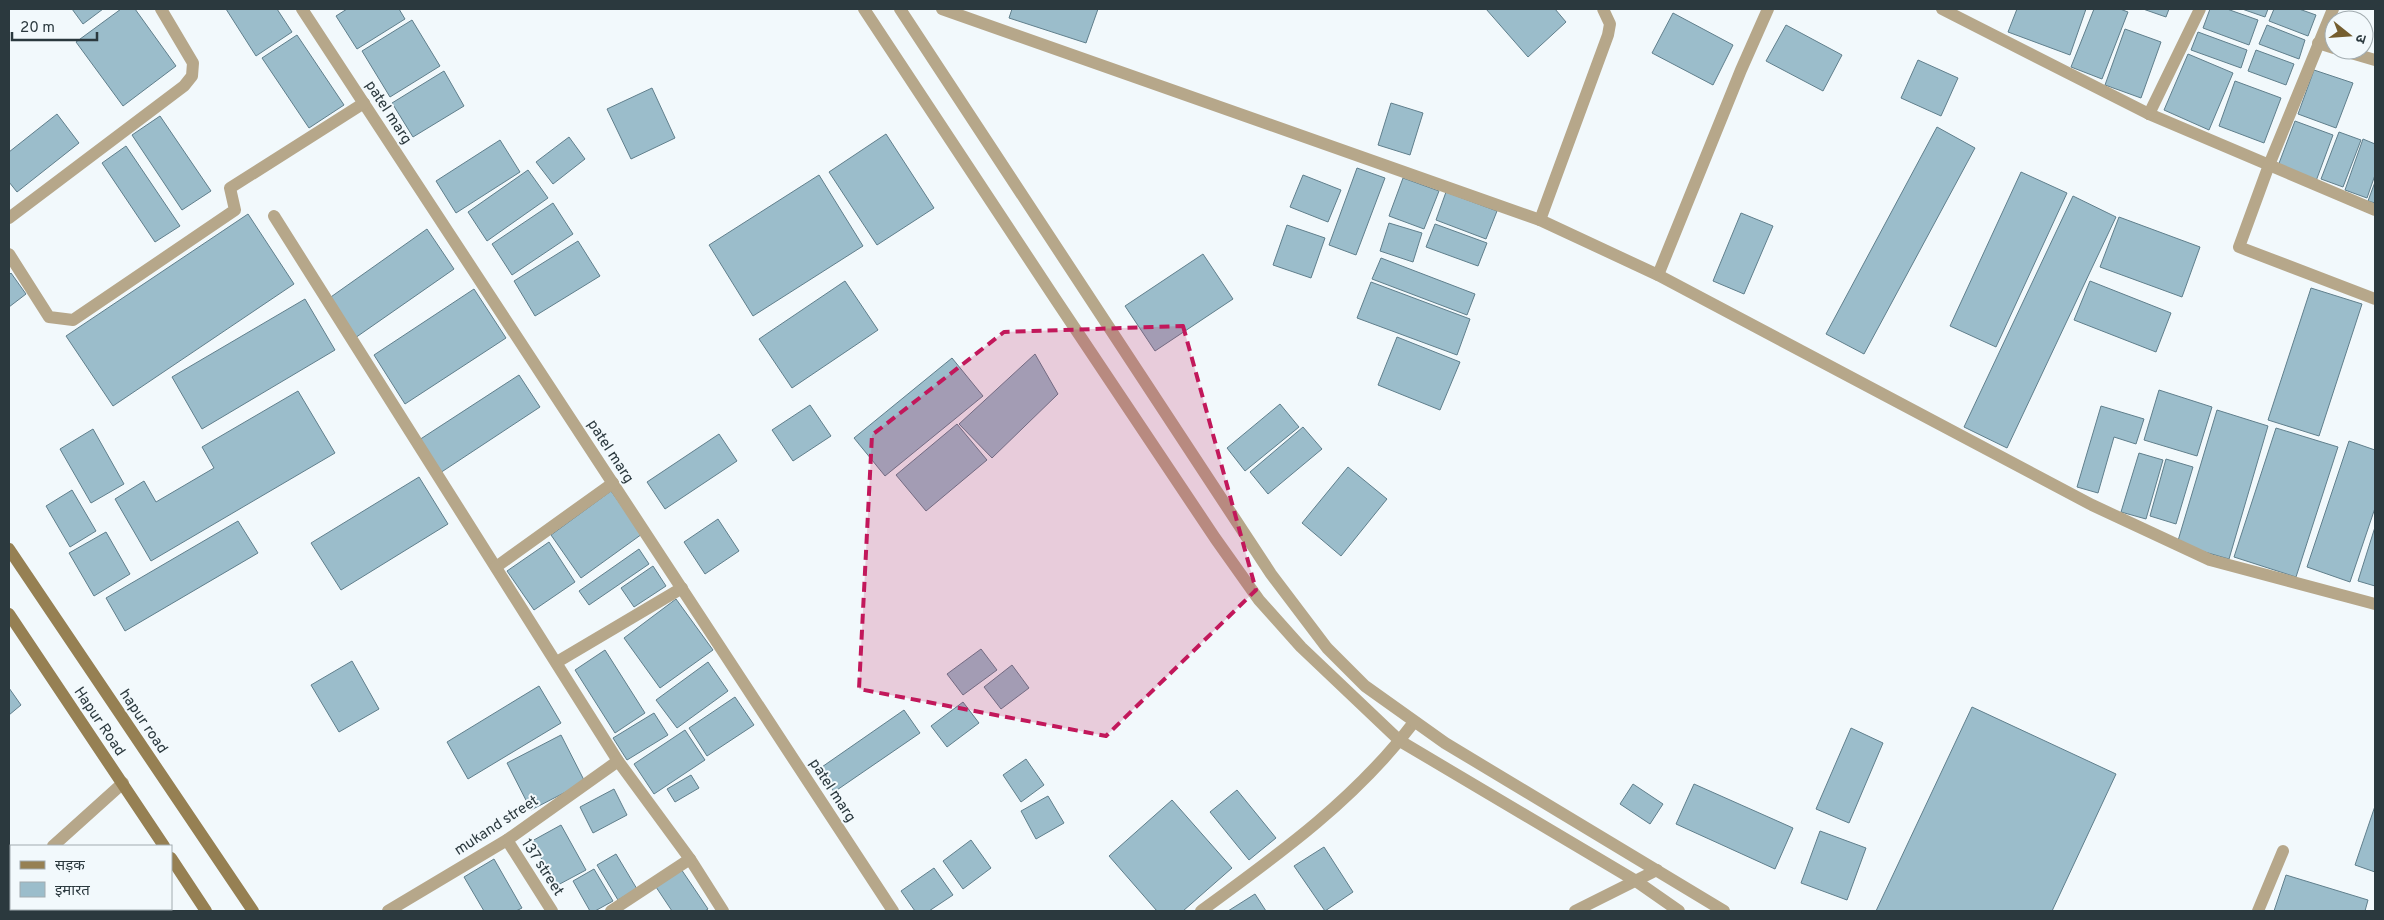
<svg xmlns="http://www.w3.org/2000/svg" width="2384" height="920" font-family="Overpass,'Noto Sans Devanagari',sans-serif">
<style>
.building{fill:#9bbdcb;stroke:#607f8c}
.lines{fill:none;stroke-linecap:round;stroke-linejoin:round}
.service{stroke:#b6a78a;stroke-width:12}
.minor{stroke:#b6a78a;stroke-width:12}
.tertiary{stroke:#b6a78a;stroke-width:12}
.secondary{stroke:#968053;stroke-width:12}
.marked{fill:#c2185b;fill-opacity:0.2;stroke:#c2185b;stroke-width:4;stroke-dasharray:10 6;stroke-linejoin:round}
.labels{text-anchor:middle;stroke-width:4;stroke-linejoin:round;paint-order:stroke}
.street-label{font-size:15px;fill:#2b393e;stroke:#f2f9fc}
</style>
<rect width="100%" height="100%" fill="#f2f9fc"/>
<g class="building">
<polygon points="72,9 103,9 83,24"/>
<polygon points="121,9 135,9 176,66 123,106 76,42"/>
<polygon points="226,9 277,9 292,32 256,56"/>
<polygon points="347,9 399,9 405,19 357,49 336,16"/>
<polygon points="1012,9 1098,9 1086,43 1009,18"/>
<polygon points="1486,9 1555,9 1566,22 1528,57"/>
<polygon points="2017,9 2086,9 2070,55 2008,32"/>
<polygon points="2094,9 2120,9 2128,12 2102,79 2071,67"/>
<polygon points="2143,9 2169,9 2166,17"/>
<polygon points="2210,9 2227,9 2258,20 2249,45 2203,28"/>
<polygon points="2242,9 2268,9 2265,17"/>
<polygon points="2274,9 2299,9 2316,15 2308,36 2269,21"/>
<polygon points="1673,13 1733,45 1713,85 1652,53"/>
<polygon points="412,20 440,66 390,97 362,51"/>
<polygon points="1786,25 1842,55 1823,91 1766,61"/>
<polygon points="2267,25 2305,40 2299,59 2259,44"/>
<polygon points="2125,29 2161,42 2141,98 2105,85"/>
<polygon points="2198,32 2247,50 2241,68 2191,50"/>
<polygon points="297,35 344,105 309,128 262,58"/>
<polygon points="2256,50 2294,64 2286,85 2248,71"/>
<polygon points="2188,54 2233,73 2209,130 2164,110"/>
<polygon points="1918,60 1958,78 1941,116 1901,98"/>
<polygon points="2314,70 2353,83 2336,128 2298,114"/>
<polygon points="444,71 464,106 413,137 392,103"/>
<polygon points="2235,81 2281,98 2264,143 2219,126"/>
<polygon points="652,88 675,138 631,159 607,109"/>
<polygon points="1391,103 1423,113 1410,155 1378,145"/>
<polygon points="57,114 79,143 17,192 9,182 9,152"/>
<polygon points="160,116 211,191 182,210 132,135"/>
<polygon points="2295,121 2333,135 2316,181 2278,166"/>
<polygon points="1937,127 1975,148 1864,354 1826,334"/>
<polygon points="2339,132 2361,140 2343,187 2321,179"/>
<polygon points="886,134 934,208 877,245 829,172"/>
<polygon points="569,137 585,159 553,184 536,162"/>
<polygon points="2363,139 2375,144 2375,175 2367,198 2345,190"/>
<polygon points="500,140 520,172 456,213 436,181"/>
<polygon points="126,146 180,226 155,242 102,163"/>
<polygon points="1357,168 1385,178 1356,255 1329,245"/>
<polygon points="528,170 548,198 487,241 468,212"/>
<polygon points="2021,172 2067,193 1996,347 1950,326"/>
<polygon points="819,175 863,246 753,316 709,245"/>
<polygon points="1303,175 1341,190 1328,222 1290,207"/>
<polygon points="1403,178 1439,191 1424,229 1389,216"/>
<polygon points="2375,182 2375,203 2368,201"/>
<polygon points="1446,192 1497,211 1486,239 1436,220"/>
<polygon points="2073,196 2116,217 2007,448 1964,427"/>
<polygon points="553,203 573,234 512,275 492,244"/>
<polygon points="1741,213 1773,226 1744,294 1713,281"/>
<polygon points="248,214 294,284 113,406 66,336"/>
<polygon points="2119,217 2200,247 2182,297 2100,267"/>
<polygon points="1389,223 1422,233 1413,262 1380,251"/>
<polygon points="1435,224 1487,243 1478,266 1426,247"/>
<polygon points="1287,225 1325,238 1311,278 1273,265"/>
<polygon points="427,229 454,269 355,338 328,299"/>
<polygon points="578,241 600,276 535,316 514,281"/>
<polygon points="1203,254 1233,299 1155,351 1125,306"/>
<polygon points="1381,258 1475,294 1467,315 1372,279"/>
<polygon points="11,273 26,294 9,307 9,275"/>
<polygon points="845,281 878,330 792,388 759,339"/>
<polygon points="2090,281 2171,313 2156,352 2074,320"/>
<polygon points="1371,282 1470,319 1457,355 1357,318"/>
<polygon points="2311,288 2362,304 2319,436 2268,420"/>
<polygon points="474,289 506,338 405,404 374,355"/>
<polygon points="305,299 335,350 202,429 172,377"/>
<polygon points="1397,337 1460,362 1440,410 1378,385"/>
<polygon points="1035,354 1058,394 992,458 959,424"/>
<polygon points="952,358 983,396 885,476 854,438"/>
<polygon points="519,375 540,407 440,473 419,440"/>
<polygon points="2159,390 2212,407 2197,456 2144,440"/>
<polygon points="298,391 335,453 151,561 115,499 144,481 156,502 214,468 202,447"/>
<polygon points="1280,404 1299,427 1245,471 1227,448"/>
<polygon points="810,405 831,436 793,461 772,430"/>
<polygon points="2101,406 2144,419 2136,444 2114,437 2098,493 2077,487"/>
<polygon points="2217,410 2268,426 2229,559 2177,544"/>
<polygon points="957,424 987,460 926,511 896,475"/>
<polygon points="1303,427 1322,449 1268,494 1250,472"/>
<polygon points="2276,428 2338,447 2296,577 2234,557"/>
<polygon points="93,429 124,484 91,503 60,449"/>
<polygon points="719,434 737,461 665,509 647,482"/>
<polygon points="2349,441 2375,450 2375,508 2350,582 2307,567"/>
<polygon points="2139,453 2163,460 2146,519 2121,512"/>
<polygon points="2166,459 2193,467 2176,524 2150,516"/>
<polygon points="1348,467 1387,499 1341,556 1302,523"/>
<polygon points="419,477 448,524 341,590 311,543"/>
<polygon points="72,490 96,531 70,547 46,506"/>
<polygon points="611,491 642,534 581,578 551,535"/>
<polygon points="718,519 739,551 705,574 684,542"/>
<polygon points="238,521 258,553 125,631 106,598"/>
<polygon points="2375,527 2375,586 2358,581"/>
<polygon points="106,532 130,574 94,596 69,553"/>
<polygon points="549,542 575,582 534,610 507,571"/>
<polygon points="639,549 649,564 589,605 579,591"/>
<polygon points="653,566 666,586 634,607 621,588"/>
<polygon points="676,599 713,650 660,688 624,638"/>
<polygon points="981,649 997,670 963,695 947,674"/>
<polygon points="605,650 645,713 615,733 575,670"/>
<polygon points="352,661 379,709 339,732 311,685"/>
<polygon points="708,662 728,691 677,728 656,700"/>
<polygon points="1012,665 1029,688 1001,709 984,687"/>
<polygon points="539,686 561,723 468,779 447,742"/>
<polygon points="9,688 21,705 9,715"/>
<polygon points="735,697 754,725 707,756 689,728"/>
<polygon points="963,702 979,723 947,747 931,726"/>
<polygon points="1972,707 2116,774 2052,911 1876,911"/>
<polygon points="904,710 920,733 834,792 819,769"/>
<polygon points="654,713 668,735 627,760 613,738"/>
<polygon points="1851,728 1883,743 1849,823 1816,809"/>
<polygon points="685,730 705,760 654,794 634,764"/>
<polygon points="561,735 585,782 531,810 507,763"/>
<polygon points="1026,759 1044,785 1021,802 1003,775"/>
<polygon points="691,775 699,788 675,802 667,789"/>
<polygon points="1633,784 1663,804 1650,824 1620,804"/>
<polygon points="1694,784 1793,828 1775,869 1676,824"/>
<polygon points="614,789 627,815 593,833 580,807"/>
<polygon points="1237,790 1276,838 1249,860 1210,812"/>
<polygon points="1048,796 1064,823 1036,839 1021,811"/>
<polygon points="1172,800 1232,868 1183,911 1157,911 1109,856"/>
<polygon points="2375,806 2375,872 2355,865"/>
<polygon points="561,825 586,870 556,886 532,841"/>
<polygon points="1820,831 1866,848 1847,900 1801,883"/>
<polygon points="971,840 991,868 963,889 943,861"/>
<polygon points="1324,847 1353,892 1325,911 1294,866"/>
<polygon points="616,854 637,889 618,900 597,865"/>
<polygon points="494,859 522,908 516,911 484,911 464,877"/>
<polygon points="934,868 953,895 929,911 915,911 901,891"/>
<polygon points="594,869 613,901 595,911 590,911 573,881"/>
<polygon points="681,869 708,909 705,911 672,911 656,887"/>
<polygon points="2286,875 2368,900 2365,911 2274,911"/>
<polygon points="1255,894 1266,911 1228,911"/>
</g>
<g class="lines">
<g class="service">
<polyline points="9,218 184,86 192,76 193,63 161,9"/>
<polyline points="2258,911 2283,851"/>
</g>
<g class="minor">
<polyline points="302,9 893,911"/>
<polyline points="942,9 1540,220 1658,275 2092,505 2210,560 2375,604"/>
<polyline points="1942,9 2149,114 2375,210"/>
<polyline points="2333,9 2269,165 2239,247 2375,299"/>
<polyline points="2318,43 2334,48"/>
<polyline points="2341,50 2375,60"/>
<polyline points="2149,114 2200,9"/>
<polyline points="274,216 618,761 690,859 723,911"/>
<polyline points="1540,220 1608,35 1610,24 1603,9"/>
<polyline points="9,254 49,317 73,320 235,210 230,188 364,103"/>
<polyline points="1658,275 1741,70 1768,9"/>
<polyline points="496,567 613,483"/>
<polyline points="557,662 682,588"/>
<polyline points="507,840 552,911"/>
<polyline points="53,846 123,783"/>
<polyline points="9,886 11,884"/>
<polyline points="388,911 507,840 618,761"/>
<polyline points="611,911 690,859"/>
<path d="M1201,911c77,-56 155,-112 213,-189"/>
<polyline points="1575,911 1657,870"/>
</g>
<g class="tertiary">
<polyline points="864,9 1054,297 1215,538 1259,600 1301,647 1400,741 1636,881 1679,911"/>
<polyline points="900,9 1271,574 1327,648 1365,686 1445,743 1724,911"/>
</g>
<g class="secondary">
<polyline points="9,549 253,911"/>
<polyline points="9,614 164,846"/>
<polyline points="171,858 206,911"/>
</g>
</g>
<path class="marked" d="M1183,326l73,264 -150,146 -247,-47 13,-254 132,-103z"/>
<g class="labels">
<g class="street-label">
<text transform="translate(389 112) rotate(57)" y="5">patel marg</text>
<text transform="translate(611 451) rotate(57)" y="5">patel marg</text>
<text transform="translate(100 721) rotate(56)" y="5">Hapur Road</text>
<text transform="translate(144 721) rotate(56)" y="5">hapur road</text>
<text transform="translate(833 790) rotate(57)" y="5">patel marg</text>
<text transform="translate(496 825) rotate(-33)" y="5">mukand street</text>
<text transform="translate(543 867) rotate(57)" y="5">137 street</text>
</g>
</g>
<rect width="2384" height="920" fill="none" stroke="#2b393e" stroke-width="20"/>
<rect x="10" y="845" width="162" height="65" fill="#f2f9fc" stroke="#a2acb0"/>
<rect x="20" y="861" width="25" height="8" fill="#968053" stroke="#a2acb0"/>
<text x="55" y="870" font-size="15" fill="#2b393e">सड़क</text>
<rect x="20" y="882" width="25" height="15" fill="#9bbdcb" stroke="#a2acb0"/>
<text x="55" y="895" font-size="15" fill="#2b393e">इमारत</text>
<g transform="translate(2349 35) rotate(107)"><circle r="24" fill="#f2f9fc" stroke="#a2acb0"/>
<path d="M0-4L9 19L0 12L-9 19Z" fill="#755e2e"/>
<text y="-8" font-size="14" font-weight="bold" text-anchor="middle" fill="#2b393e">उ</text>
</g>
<path d="M12 32v8h85v-8" fill="none" stroke="#2b393e" stroke-width="2.5"/>
<text x="20" y="32" font-size="15" fill="#2b393e" stroke="#f2f9fc" stroke-width="4" paint-order="stroke">20 m</text>
</svg>
